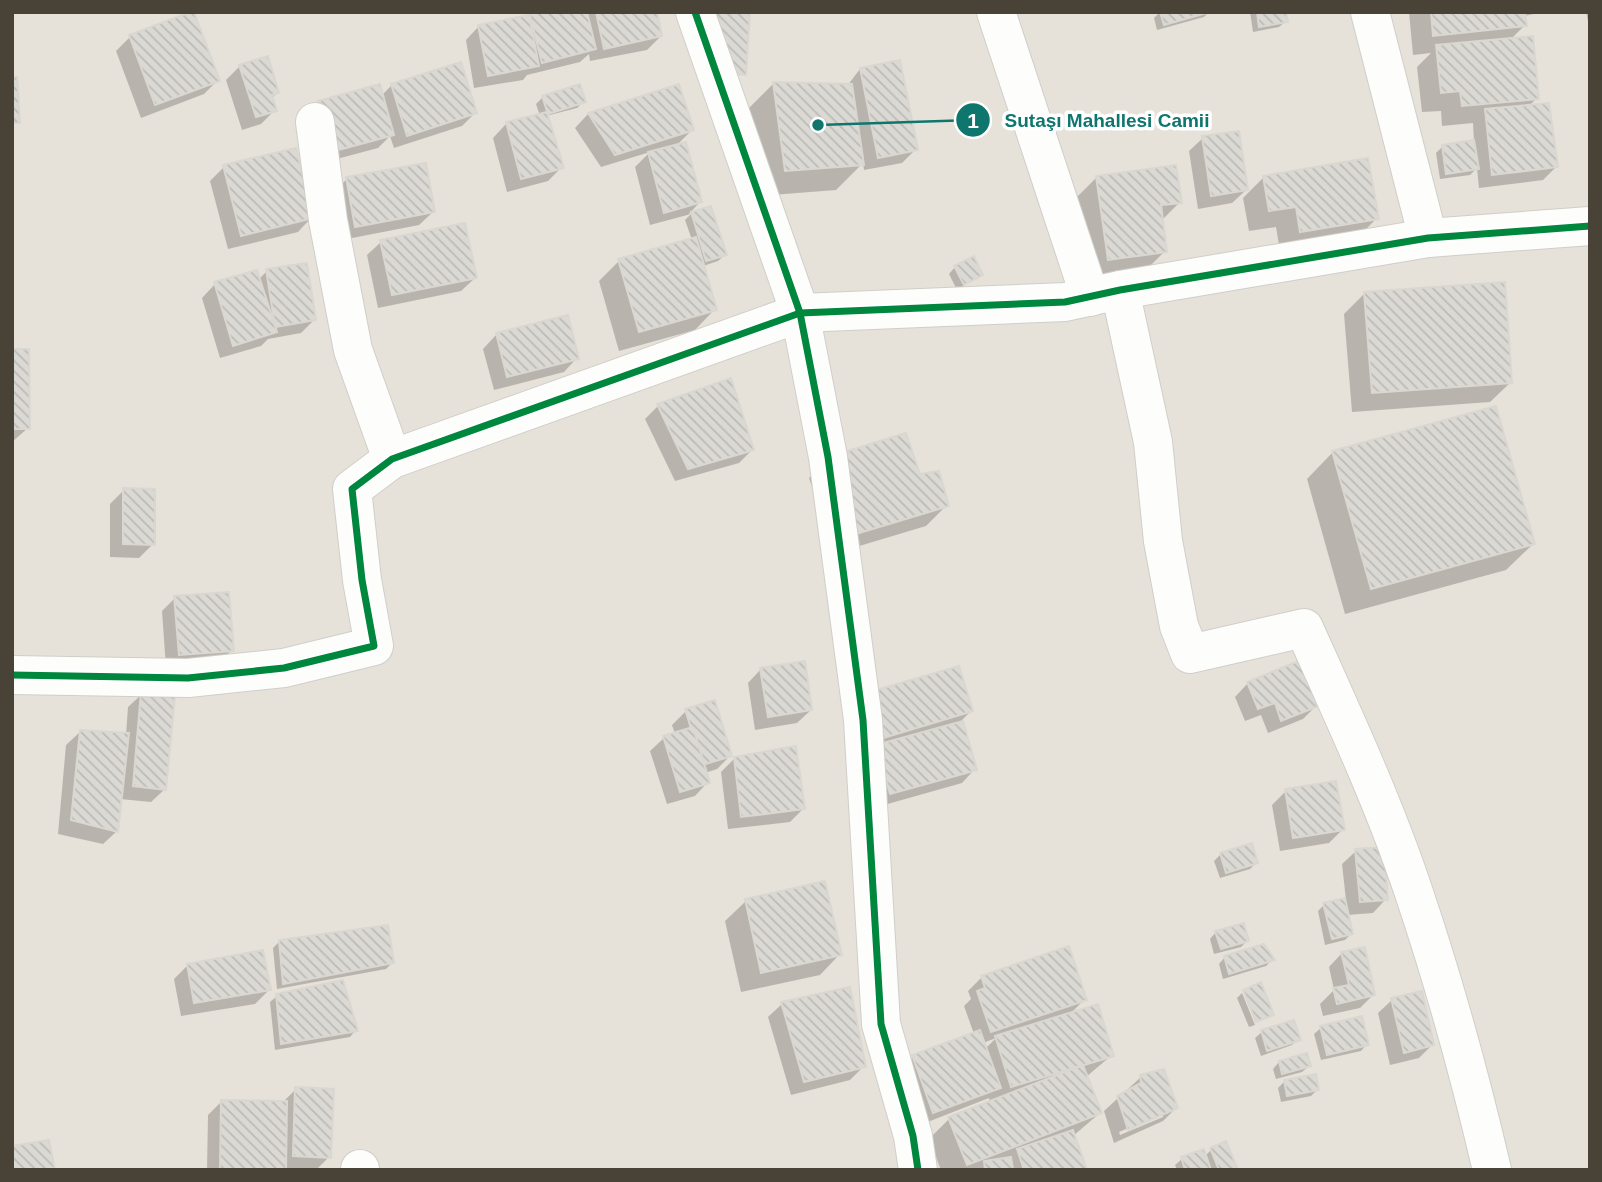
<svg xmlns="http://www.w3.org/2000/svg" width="1602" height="1182" font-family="Helvetica,sans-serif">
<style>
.residential{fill:#e6e2d9}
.shadow{fill:#0003;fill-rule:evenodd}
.building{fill:url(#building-back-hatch);stroke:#dad7d1;stroke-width:2}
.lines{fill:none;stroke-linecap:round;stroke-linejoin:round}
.street-casing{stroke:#d0cec9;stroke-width:40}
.street{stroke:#fdfdfc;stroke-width:38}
.cycleway-casing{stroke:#fff;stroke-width:11}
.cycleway{stroke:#00873e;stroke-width:7}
.leader{fill:none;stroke:#0f766e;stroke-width:2.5}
.callout-dot{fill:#0f766e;stroke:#fff;stroke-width:2.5}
.mark-label{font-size:21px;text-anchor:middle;font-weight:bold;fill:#fff}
.callout-label{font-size:19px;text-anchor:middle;font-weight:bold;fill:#0f766e;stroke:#fff;stroke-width:7;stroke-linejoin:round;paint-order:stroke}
</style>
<defs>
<pattern id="building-back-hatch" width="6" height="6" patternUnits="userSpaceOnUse" patternTransform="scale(1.75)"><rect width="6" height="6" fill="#dbd9d4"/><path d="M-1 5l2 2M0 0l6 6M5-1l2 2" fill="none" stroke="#bdbbb7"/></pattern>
</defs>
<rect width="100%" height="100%" fill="#f2f0ec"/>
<rect class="residential" x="12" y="12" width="1578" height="1158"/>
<g class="shadow">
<polygon points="655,12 661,36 647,50 590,61 589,54 580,62 527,75 523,80 474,88 466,40 479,26 526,18 535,12"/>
<polygon points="1160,12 1209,12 1204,17 1157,30 1154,18"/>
<polygon points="1250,12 1284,12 1286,21 1279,27 1253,32"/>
<polygon points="1409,12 1544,12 1524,16 1525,25 1510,40 1537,98 1529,106 1556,167 1543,180 1479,188 1477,168 1470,175 1440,179 1436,153 1443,146 1474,142 1473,123 1442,126 1441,111 1422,112 1417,67 1431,53 1413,55"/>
<polygon points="1586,12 1590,12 1590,30"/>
<polygon points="193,13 218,80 204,94 141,118 116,51 130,37"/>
<polygon points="240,66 277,93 271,99 275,110 261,124 242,130 226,80"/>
<polygon points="860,69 916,149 902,163 864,170 863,163 836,190 759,196 747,110 773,84 847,86"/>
<polygon points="392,85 475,113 462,126 394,148 390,136 378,148 318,164 305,116 319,102 381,96"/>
<polygon points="579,86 584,101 577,108 546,116 562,167 548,181 507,192 493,138 506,124 540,116 536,104 542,98"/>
<polygon points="678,86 692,130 675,147 700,202 688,215 710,208 725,255 718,261 703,266 715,309 695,330 619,351 599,281 619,261 692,240 685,220 691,214 650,225 635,167 650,152 601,167 575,128 588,114"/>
<polygon points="1203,138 1246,190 1232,203 1198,209 1189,151"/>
<polygon points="224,167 311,218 298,232 228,249 210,181"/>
<polygon points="1097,177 1180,202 1161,221 1165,251 1145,271 1088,279 1076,198"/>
<polygon points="1263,178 1377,218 1356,239 1280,251 1276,227 1249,231 1243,198"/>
<polygon points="347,179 433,212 419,225 342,240 333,192"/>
<polygon points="381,242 475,278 461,291 378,308 367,255"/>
<polygon points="955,267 981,275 957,290 949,274"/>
<polygon points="267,271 314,320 301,333 268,339 261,346 220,358 202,298 215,284 258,280"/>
<polygon points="1365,293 1511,382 1490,402 1352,412 1344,314"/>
<polygon points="496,335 577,358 564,372 494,390 483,349"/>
<polygon points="12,351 28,428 12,442"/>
<polygon points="658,406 752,450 739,463 675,481 645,419"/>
<polygon points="1333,452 1533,544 1506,570 1345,614 1307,479"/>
<polygon points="829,458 947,505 926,526 836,553 809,478"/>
<polygon points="124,490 153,544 139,558 110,557 110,504"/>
<polygon points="175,598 232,650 218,663 166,668 162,611"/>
<polygon points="761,669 811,710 797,723 755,730 748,683"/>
<polygon points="1248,683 1317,705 1303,719 1268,733 1261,715 1245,721 1235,697"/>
<polygon points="142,694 165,789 151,802 120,799 117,831 103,844 58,834 66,745 80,732 126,735 128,707"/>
<polygon points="853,708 971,711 957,725 975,769 962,783 877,807"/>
<polygon points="686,711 730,756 717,769 705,773 708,782 695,796 667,804 650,751 664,738 675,734 672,725"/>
<polygon points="734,759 803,809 790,822 728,829 721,772"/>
<polygon points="1286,791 1343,829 1329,843 1280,851 1272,805"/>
<polygon points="1356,851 1386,899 1373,913 1347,915 1351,934 1345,940 1325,945 1318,911 1324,905 1346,900 1342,864"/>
<polygon points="1221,854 1256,863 1250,869 1220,878 1214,861"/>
<polygon points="746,901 840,954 820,975 741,992 725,921"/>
<polygon points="1216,932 1247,941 1241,947 1214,954 1210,939"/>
<polygon points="279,942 392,963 386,969 277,989 273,948"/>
<polygon points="1342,953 1373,995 1360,1008 1323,1016 1320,1004 1334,990 1329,967"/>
<polygon points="1225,957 1272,960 1266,966 1223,979 1219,964"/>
<polygon points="188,965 269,990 255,1004 181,1016 174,979"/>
<path d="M982,977l103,22 -16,16 43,40 -26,22 14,36 -27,23 12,34h-144l-12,-31 20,-20 41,-16 -1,-5 -69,27 -20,-55 13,-13 61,-23 -10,-28 7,-7 -3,-8zM996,1038l-11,11 -2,-6z"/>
<polygon points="1242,993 1255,1025 1249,1027 1237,998"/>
<polygon points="277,996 356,1030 350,1037 275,1050 270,1002"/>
<polygon points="1392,1000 1432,1045 1419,1058 1390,1065 1378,1013"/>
<polygon points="782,1004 864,1066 850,1080 791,1095 768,1017"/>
<polygon points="1321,1028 1367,1044 1361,1051 1321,1060 1314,1034"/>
<polygon points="1262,1032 1298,1039 1292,1045 1261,1056 1255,1038"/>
<polygon points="1279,1062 1309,1066 1302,1072 1276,1079 1273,1069"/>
<path d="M1141,1077l35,31 -13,13 -49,22 -10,-32zM1163,1113v4l-43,18 -1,-3z"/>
<polygon points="1284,1082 1317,1090 1311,1096 1281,1102 1278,1088"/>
<polygon points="296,1089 329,1157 316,1170 207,1170 208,1115 221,1102 282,1103"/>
<polygon points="1211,1150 1236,1170 1177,1170 1175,1165 1182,1159 1205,1156"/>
</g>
<g class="building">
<polygon points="190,12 194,12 220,81 155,105 129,35"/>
<polygon points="529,12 587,12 596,49 542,63"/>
<polygon points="596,12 657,12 662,36 604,49"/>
<polygon points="708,12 750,12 746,75 724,73"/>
<polygon points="1160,12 1210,12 1164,25"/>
<polygon points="1257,12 1286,12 1288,22 1259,27"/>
<polygon points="1431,12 1525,12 1527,26 1433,36"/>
<polygon points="529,15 539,66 488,76 478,25"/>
<polygon points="1533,36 1539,99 1462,106 1460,91 1441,93 1436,45"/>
<polygon points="268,56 279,93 272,95 277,111 256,117 239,65"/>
<polygon points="900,60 918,150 878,158 860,68"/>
<polygon points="461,62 477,113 407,136 391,84"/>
<polygon points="12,77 17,77 20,123 12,123"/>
<polygon points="773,82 852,84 864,165 785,171"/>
<polygon points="380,84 394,135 331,152 318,101"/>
<polygon points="580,84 586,102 548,114 542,96"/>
<polygon points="679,84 694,130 615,155 588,113"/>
<polygon points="1549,103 1558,167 1492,175 1485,109"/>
<polygon points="547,112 564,168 521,179 506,122"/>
<polygon points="1239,131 1248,190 1211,196 1202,136"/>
<polygon points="1474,140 1479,169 1446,174 1442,145"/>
<polygon points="686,142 702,202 664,213 648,152"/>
<polygon points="296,148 313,218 241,236 223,165"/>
<polygon points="1368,158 1379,219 1300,232 1296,207 1269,211 1263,176"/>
<polygon points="426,163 435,212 355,227 346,177"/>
<polygon points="1176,165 1182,203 1161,205 1167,252 1108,260 1096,176"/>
<polygon points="711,206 727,255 706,261 691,212"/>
<polygon points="465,223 477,278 392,295 380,240"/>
<polygon points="696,237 717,310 639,332 618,259"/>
<polygon points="974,256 983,275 964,285 954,266"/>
<polygon points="307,263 316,320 275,327 266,269"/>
<polygon points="257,270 277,332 233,346 214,282"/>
<polygon points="1505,282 1512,383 1372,393 1364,292"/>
<polygon points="568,315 579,359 507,377 496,333"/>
<polygon points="12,349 29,349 30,429 12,429"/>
<polygon points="731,378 754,450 688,469 657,404"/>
<polygon points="1496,406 1535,544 1371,589 1332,451"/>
<polygon points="906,433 920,474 939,471 949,506 856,534 828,457"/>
<polygon points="123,488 155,489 155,545 123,544"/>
<polygon points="229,592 234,651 179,655 174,596"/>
<polygon points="1301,660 1319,706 1281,721 1275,703 1258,709 1247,682"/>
<polygon points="805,661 812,710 768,717 760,668"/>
<polygon points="959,666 973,711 880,739 866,693"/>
<polygon points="141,692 175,695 166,790 133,786"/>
<polygon points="715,700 732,756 702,765 685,709"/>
<polygon points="963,721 977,770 890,794 876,745"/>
<polygon points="693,727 710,783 680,792 663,736"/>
<polygon points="80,730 129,733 118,832 71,820"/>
<polygon points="796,746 805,809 741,817 734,757"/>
<polygon points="1336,781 1345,830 1293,838 1285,789"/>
<polygon points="1252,843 1258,863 1226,873 1220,853"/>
<polygon points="1384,847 1388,900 1360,902 1355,849"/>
<polygon points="825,881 842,955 761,973 745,899"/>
<polygon points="1345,898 1353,934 1332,939 1323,903"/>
<polygon points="1244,923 1249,941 1221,949 1215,931"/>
<polygon points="388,925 394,963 283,984 279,940"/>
<polygon points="1264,944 1275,960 1229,974 1224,956"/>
<polygon points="1069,946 1087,1000 991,1032 977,991 985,988 981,976"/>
<polygon points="1365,947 1375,995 1337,1004 1333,988 1349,985 1341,952"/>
<polygon points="263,950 271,990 194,1003 187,964"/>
<polygon points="343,980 358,1031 281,1044 276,994"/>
<polygon points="1261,982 1274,1015 1256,1022 1243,990"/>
<polygon points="850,987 866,1067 804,1082 781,1002"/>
<polygon points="1422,991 1434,1045 1404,1053 1391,998"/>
<polygon points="1098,1004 1114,1056 1011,1087 995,1036"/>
<polygon points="1362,1016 1369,1045 1327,1055 1320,1026"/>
<polygon points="1294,1020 1301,1040 1267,1051 1261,1030"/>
<polygon points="980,1030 1001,1088 933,1113 912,1055"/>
<polygon points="1307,1053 1311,1066 1282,1074 1279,1061"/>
<polygon points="1083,1065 1102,1113 967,1165 948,1117"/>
<polygon points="1164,1069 1178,1108 1128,1130 1117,1096 1141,1083 1140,1075"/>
<polygon points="1316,1074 1319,1090 1287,1096 1284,1080"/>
<polygon points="295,1087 334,1089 331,1158 293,1156"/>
<polygon points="221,1100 287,1101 286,1170 220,1170"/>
<polygon points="1073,1130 1087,1170 1024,1170 1017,1149"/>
<polygon points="49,1140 55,1170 12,1170 12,1146"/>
<polygon points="1226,1141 1238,1170 1219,1170 1210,1148"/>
<polygon points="1204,1149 1211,1170 1185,1170 1181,1157"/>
<polygon points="1011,1157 1013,1170 985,1170 984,1161"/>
</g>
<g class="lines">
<g class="street-casing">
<g id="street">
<polyline points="695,12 800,313 828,457 863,720 881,1024 913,1136 918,1170"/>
<polyline points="996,12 1090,297"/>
<polyline points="1370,12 1428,238"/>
<polyline points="315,122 328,220 353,350 392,459"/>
<path d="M1120,290l33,152 10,99 16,85 11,28 114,-26c39,87 80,175 110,265 31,92 56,183 78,277"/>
<polyline points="12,675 188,678 284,668 374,646 362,580 352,489 392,459 800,313 1065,302 1120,290 1428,238 1590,226"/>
<polyline points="360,1170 360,1169"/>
</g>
</g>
<use href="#street" class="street"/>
<g class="cycleway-casing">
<g id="cycleway">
<polyline points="695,12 800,313 828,457 863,720 881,1024 913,1136 918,1170"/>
<polyline points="12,675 188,678 284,668 374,646 362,580 352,489 392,459 800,313 1065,302 1120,290 1428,238 1590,226"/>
</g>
</g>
<use href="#cycleway" class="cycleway"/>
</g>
<path class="leader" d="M818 125L973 120"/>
<g class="callout-dot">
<circle cx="818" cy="125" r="7"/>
<circle cx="973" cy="120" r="18"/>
</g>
<g class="mark-label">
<text x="973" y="128">1</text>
</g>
<g class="callout-label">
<text x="1107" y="127">Sutaşı Mahallesi Camii</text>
</g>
<rect width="1602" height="1182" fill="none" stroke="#484237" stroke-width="28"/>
</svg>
